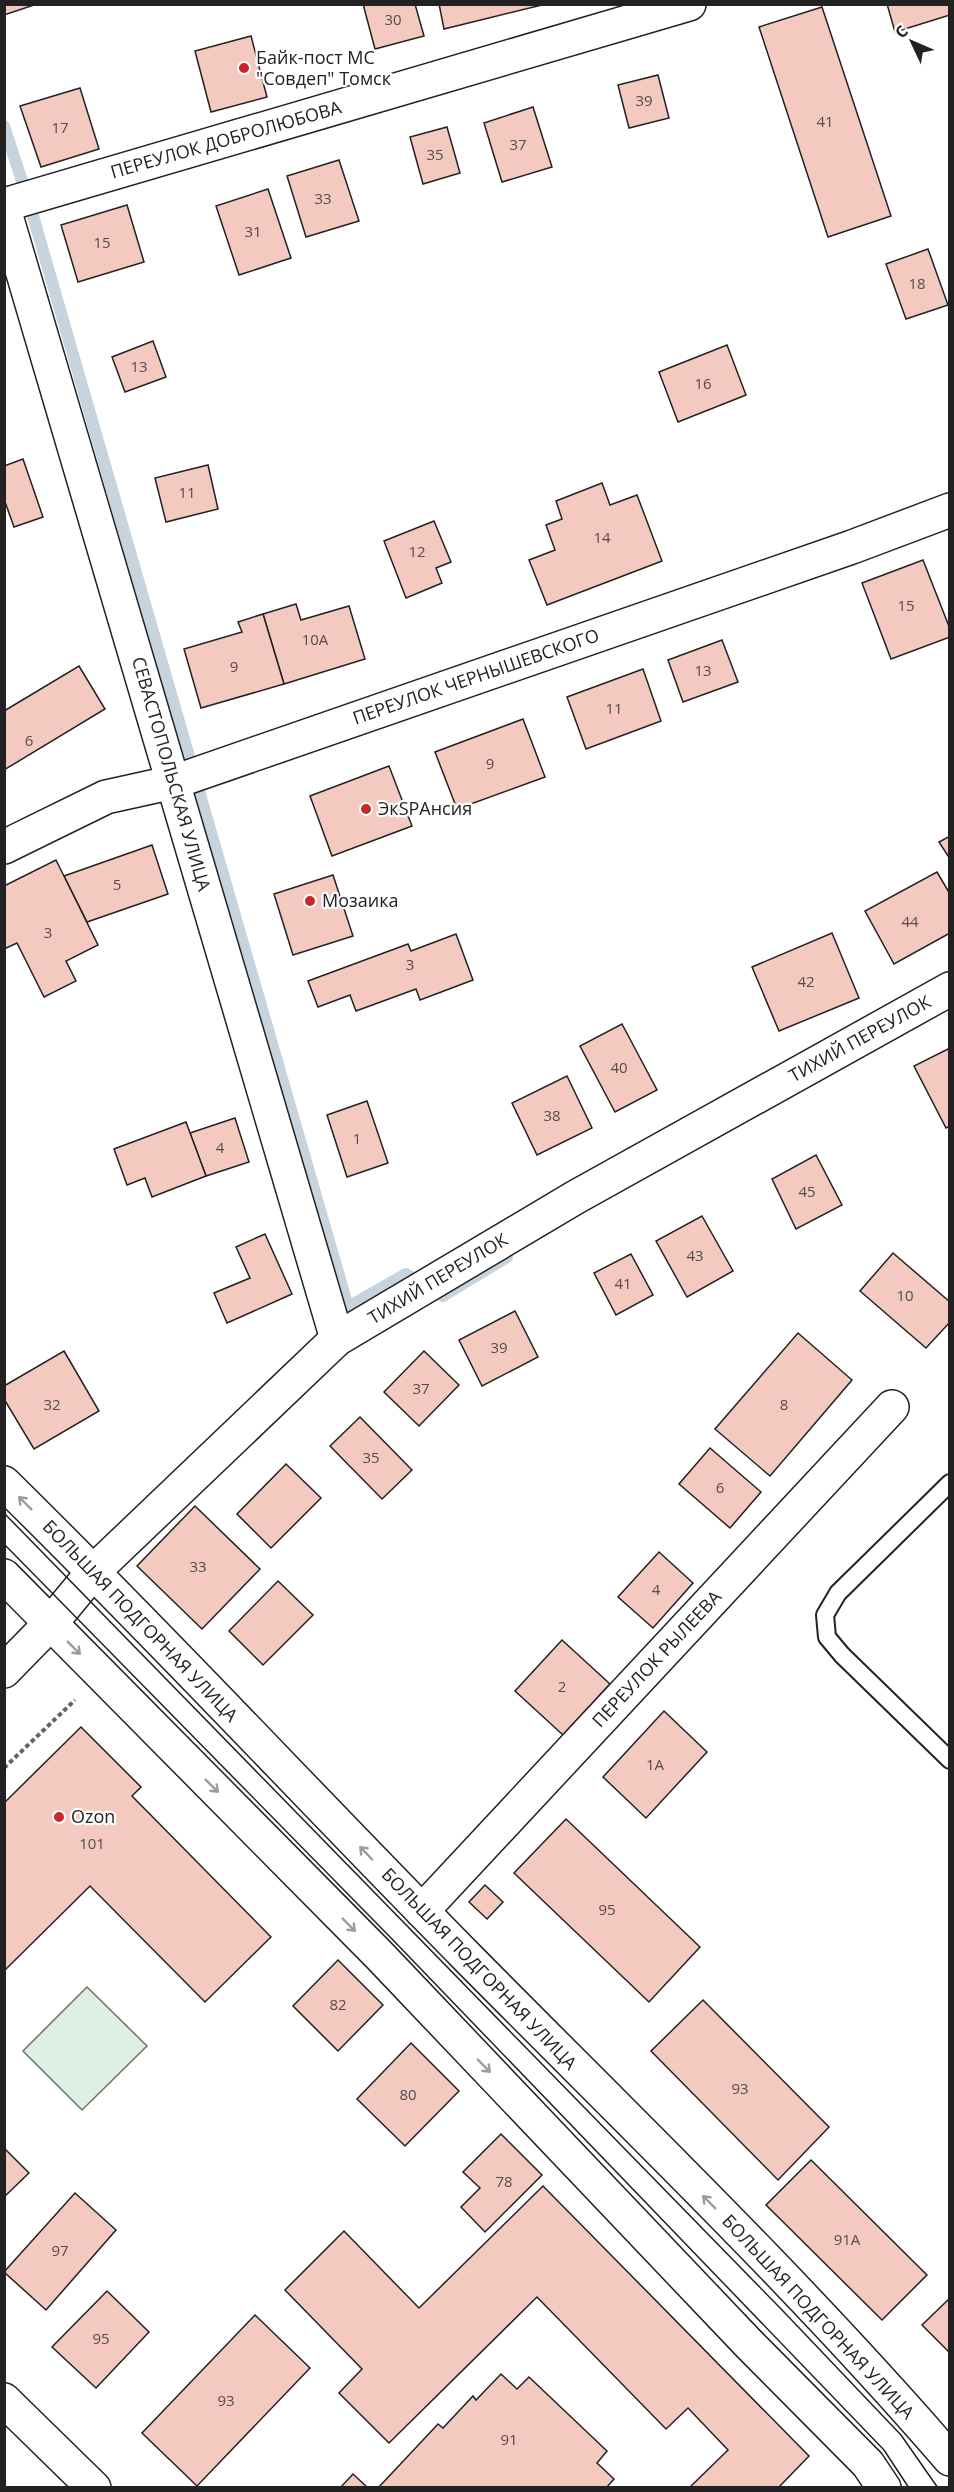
<svg xmlns="http://www.w3.org/2000/svg" width="954" height="2492" font-family="'Open Sans',sans-serif">
<style>
.green{fill:#e0efe3;stroke:#6f6f6f;stroke-width:1.5}
.lines{fill:none;stroke-linecap:round;stroke-linejoin:round}
.stream{stroke:#c7d3dd;stroke-width:12}
.building{fill:#f3c9c0;stroke:#222;stroke-width:1.5}
.service-casing{stroke:#222;stroke-width:20}
.minor-casing{stroke:#222;stroke-width:36}
.tertiary-casing{stroke:#222;stroke-width:36}
.secondary-casing{stroke:#222;stroke-width:36}
.path{stroke:#646464;stroke-width:4;stroke-dasharray:4.5 3;stroke-linecap:butt}
.service{stroke:#fff;stroke-width:16}
.minor{stroke:#fff;stroke-width:33}
.tertiary{stroke:#fff;stroke-width:33}
.secondary{stroke:#fff;stroke-width:33}
.tram{stroke:#222;stroke-width:1.5}
.oneway{stroke:#9c9c9c}
.poi-dot{fill:#c62828;stroke:#fff;stroke-width:2}
.labels{text-anchor:middle;stroke-width:4.5;stroke-linejoin:round;paint-order:stroke}
.number-label{font-size:15px;fill:#564c4a}
.poi-label{font-size:18px;fill:#222;stroke:#fff;text-anchor:start}
.street-label{font-size:18px;fill:#222;stroke:#fff}
</style>
<rect width="100%" height="100%" fill="#fff"/>
<polygon class="green" points="87,1987 147,2046 82,2110 23,2051"/>
<g class="lines">
<g class="stream">
<polyline points="4,126 22,181"/>
<polyline points="33,216 348,1307 406,1274 443,1296 507,1257"/>
</g>
</g>
<g class="building">
<polygon points="4,4 37,4 4,15"/>
<polygon points="363,4 415,4 424,36 375,49"/>
<polygon points="439,4 546,4 444,29"/>
<polygon points="887,4 950,4 950,15 895,32"/>
<polygon points="822,7 891,216 828,237 759,27"/>
<polygon points="251,36 267,97 211,112 195,51"/>
<polygon points="658,75 669,118 629,128 618,85"/>
<polygon points="80,88 99,149 41,167 20,106"/>
<polygon points="533,107 552,167 502,182 484,123"/>
<polygon points="447,127 460,173 423,184 410,137"/>
<polygon points="339,160 359,221 306,237 287,176"/>
<polygon points="268,189 291,258 239,275 216,206"/>
<polygon points="127,205 144,262 78,282 61,225"/>
<polygon points="928,249 948,305 906,319 886,264"/>
<polygon points="153,341 166,377 125,392 112,357"/>
<polygon points="727,345 746,395 678,422 659,372"/>
<polygon points="23,459 43,517 14,527 4,499 4,466"/>
<polygon points="208,465 218,509 166,522 155,478"/>
<polygon points="602,483 610,505 637,495 662,561 547,605 529,560 555,550 546,525 562,519 556,501"/>
<polygon points="434,521 451,562 436,568 442,583 406,598 384,541"/>
<polygon points="923,560 950,629 950,637 891,659 862,583"/>
<polygon points="296,604 301,620 349,606 365,659 284,684 263,614"/>
<polygon points="263,614 284,684 201,708 184,649 242,632 238,622"/>
<polygon points="722,640 738,682 683,702 668,660"/>
<polygon points="79,666 105,709 4,770 4,711"/>
<polygon points="643,669 661,721 586,749 567,697"/>
<polygon points="523,719 545,777 457,809 435,752"/>
<polygon points="389,766 412,826 332,856 310,796"/>
<polygon points="950,836 950,859 939,842"/>
<polygon points="152,845 168,894 87,922 64,876"/>
<polygon points="56,860 98,945 66,961 76,981 44,997 17,943 4,949 4,886"/>
<polygon points="937,872 950,894 950,933 894,964 865,911"/>
<polygon points="333,875 353,936 293,955 274,894"/>
<polygon points="832,933 859,998 779,1031 752,967"/>
<polygon points="456,934 473,980 420,1000 416,989 356,1011 350,995 318,1007 308,981 408,944 411,951"/>
<polygon points="622,1024 657,1090 615,1112 580,1046"/>
<polygon points="950,1048 950,1126 946,1128 914,1066"/>
<polygon points="567,1076 592,1128 537,1155 512,1103"/>
<polygon points="367,1101 388,1163 347,1177 327,1115"/>
<polygon points="235,1118 249,1162 206,1176 190,1133"/>
<polygon points="186,1122 206,1176 152,1197 145,1178 127,1185 114,1149"/>
<polygon points="816,1155 842,1205 796,1229 772,1179"/>
<polygon points="702,1216 733,1271 687,1297 656,1241"/>
<polygon points="265,1234 292,1294 227,1323 214,1293 250,1278 236,1247"/>
<polygon points="893,1253 950,1302 950,1322 926,1348 860,1291"/>
<polygon points="631,1254 653,1295 616,1315 594,1273"/>
<polygon points="515,1311 538,1357 482,1386 459,1340"/>
<polygon points="798,1333 852,1380 770,1476 715,1429"/>
<polygon points="64,1351 99,1411 34,1449 4,1399 4,1386"/>
<polygon points="424,1351 459,1385 419,1426 384,1392"/>
<polygon points="360,1417 412,1470 382,1499 330,1446"/>
<polygon points="710,1448 761,1492 730,1528 679,1484"/>
<polygon points="286,1464 321,1498 271,1548 237,1514"/>
<polygon points="195,1506 260,1569 202,1629 137,1566"/>
<polygon points="659,1552 693,1583 653,1628 618,1597"/>
<polygon points="278,1581 313,1615 263,1665 229,1631"/>
<polygon points="562,1640 610,1684 563,1735 515,1691"/>
<polygon points="664,1711 707,1752 646,1818 603,1777"/>
<polygon points="81,1727 141,1787 132,1796 271,1937 205,2002 90,1886 4,1971 4,1803"/>
<polygon points="566,1819 700,1947 649,2002 514,1873"/>
<polygon points="485,1885 503,1902 487,1919 469,1902"/>
<polygon points="338,1960 383,2005 338,2051 293,2006"/>
<polygon points="703,2000 829,2127 778,2180 651,2051"/>
<polygon points="411,2043 459,2091 405,2146 357,2099"/>
<polygon points="501,2134 542,2175 485,2232 461,2207 480,2188 463,2172"/>
<polygon points="4,2148 29,2173 4,2197"/>
<polygon points="811,2160 927,2275 882,2320 766,2205"/>
<polygon points="543,2186 809,2456 778,2488 689,2488 728,2450 688,2408 666,2429 537,2297 389,2443 339,2393 362,2369 285,2290 344,2231 419,2308"/>
<polygon points="75,2193 116,2230 46,2310 4,2272"/>
<polygon points="107,2291 149,2332 96,2388 52,2347"/>
<polygon points="950,2298 950,2353 922,2325"/>
<polygon points="255,2315 310,2368 197,2486 142,2433"/>
<polygon points="501,2374 517,2389 529,2377 607,2451 597,2463 614,2479 606,2488 378,2488 438,2424 443,2428 473,2396 476,2400"/>
<polygon points="353,2474 368,2488 340,2488"/>
</g>
<g class="lines">
<g class="service-casing">
<polyline id="service" points="950,1483 838,1593 825,1615 827,1637 842,1655 950,1760"/>
</g>
<g class="minor-casing">
<g id="minor">
<polyline points="4,205 689,4"/>
<polyline points="4,209 337,1339"/>
<polyline points="4,847 106,797 174,782 852,547 950,510"/>
<polyline points="4,1671 50,1624 94,1571 337,1339 576,1197 950,989"/>
<polyline points="422,1911 892,1407"/>
</g>
</g>
<g class="tertiary-casing">
<polyline id="tertiary" points="4,2400 94,2488"/>
</g>
<g class="secondary-casing">
<g id="secondary">
<path d="M4,1483c158,155 308,317 463,474 163,165 331,326 483,502"/>
<polyline points="4,1576 379,1955 749,2344 868,2464 884,2488"/>
</g>
</g>
<polyline class="path" points="4,1768 75,1700"/>
<use href="#service" class="service"/>
<use href="#minor" class="minor"/>
<use href="#tertiary" class="tertiary"/>
<use href="#secondary" class="secondary"/>
<g class="tram">
<polyline points="4,1513 783,2311 901,2435 938,2488"/>
<polyline points="4,1544 393,1940 884,2450 909,2488"/>
</g>
</g>
<defs><path id="oneway-shaft" d="M-6 0H5M1.5-3L5.5 0L1.5 3" fill="none" stroke-width="1.6" stroke-linecap="round" stroke-linejoin="round" transform="scale(1.5)"/></defs>
<g class="oneway">
<use href="#oneway-shaft" transform="translate(25 1503) rotate(-135)"/>
<use href="#oneway-shaft" transform="translate(74 1648) rotate(45)"/>
<use href="#oneway-shaft" transform="translate(212 1786) rotate(45)"/>
<use href="#oneway-shaft" transform="translate(366 1853) rotate(-134)"/>
<use href="#oneway-shaft" transform="translate(349 1925) rotate(45)"/>
<use href="#oneway-shaft" transform="translate(484 2066) rotate(46)"/>
<use href="#oneway-shaft" transform="translate(709 2202) rotate(-135)"/>
</g>
<g class="poi-dot">
<circle cx="244" cy="68" r="6"/>
<circle cx="366" cy="809" r="6"/>
<circle cx="310" cy="901" r="6"/>
<circle cx="59" cy="1817" r="6"/>
</g>
<g class="labels">
<g class="number-label">
<text x="393" y="25">30</text>
<text x="644" y="106">39</text>
<text x="825" y="127">41</text>
<text x="60" y="133">17</text>
<text x="518" y="150">37</text>
<text x="435" y="160">35</text>
<text x="323" y="204">33</text>
<text x="253" y="237">31</text>
<text x="102" y="248">15</text>
<text x="917" y="289">18</text>
<text x="139" y="372">13</text>
<text x="703" y="389">16</text>
<text x="187" y="498">11</text>
<text x="602" y="543">14</text>
<text x="417" y="557">12</text>
<text x="906" y="611">15</text>
<text x="315" y="645">10А</text>
<text x="234" y="672">9</text>
<text x="703" y="676">13</text>
<text x="614" y="714">11</text>
<text x="29" y="746">6</text>
<text x="490" y="769">9</text>
<text x="117" y="890">5</text>
<text x="910" y="927">44</text>
<text x="48" y="938">3</text>
<text x="410" y="970">3</text>
<text x="806" y="987">42</text>
<text x="619" y="1073">40</text>
<text x="552" y="1121">38</text>
<text x="357" y="1144">1</text>
<text x="220" y="1153">4</text>
<text x="807" y="1197">45</text>
<text x="695" y="1261">43</text>
<text x="623" y="1289">41</text>
<text x="905" y="1301">10</text>
<text x="499" y="1353">39</text>
<text x="421" y="1394">37</text>
<text x="52" y="1410">32</text>
<text x="784" y="1410">8</text>
<text x="371" y="1463">35</text>
<text x="720" y="1493">6</text>
<text x="198" y="1572">33</text>
<text x="656" y="1595">4</text>
<text x="562" y="1692">2</text>
<text x="655" y="1770">1А</text>
<text x="92" y="1849">101</text>
<text x="607" y="1915">95</text>
<text x="338" y="2010">82</text>
<text x="740" y="2094">93</text>
<text x="408" y="2100">80</text>
<text x="504" y="2187">78</text>
<text x="847" y="2245">91А</text>
<text x="60" y="2256">97</text>
<text x="101" y="2344">95</text>
<text x="226" y="2406">93</text>
<text x="509" y="2445">91</text>
</g>
<g class="poi-label">
<text x="256" y="64">Байк-пост MC<tspan x="256" dy="21">"Совдеп" Томск</tspan></text>
<text x="378" y="815">ЭкSPAнсия</text>
<text x="322" y="907">Мозаика</text>
<text x="71" y="1823">Ozon</text>
</g>
<g class="street-label">
<text transform="translate(226 140) rotate(-16)" y="6">ПЕРЕУЛОК ДОБРОЛЮБОВА</text>
<text transform="translate(476 677) rotate(-19)" y="6">ПЕРЕУЛОК ЧЕРНЫШЕВСКОГО</text>
<text transform="translate(171 774) rotate(74)" y="6">СЕВАСТОПОЛЬСКАЯ УЛИЦА</text>
<text transform="translate(860 1039) rotate(-29)" y="6">ТИХИЙ ПЕРЕУЛОК</text>
<text transform="translate(438 1279) rotate(-31)" y="6">ТИХИЙ ПЕРЕУЛОК</text>
<text transform="translate(140 1621) rotate(46)" y="6">БОЛЬШАЯ ПОДГОРНАЯ УЛИЦА</text>
<text transform="translate(657 1659) rotate(-47)" y="6">ПЕРЕУЛОК РЫЛЕЕВА</text>
<text transform="translate(479 1969) rotate(46)" y="6">БОЛЬШАЯ ПОДГОРНАЯ УЛИЦА</text>
<text transform="translate(818 2317) rotate(47)" y="6">БОЛЬШАЯ ПОДГОРНАЯ УЛИЦА</text>
</g>
</g>
<rect width="954" height="2492" fill="none" stroke="#222222" stroke-width="12"/>
<g transform="translate(912 42) rotate(314)" stroke="#ffffff" stroke-width="4.5" paint-order="stroke">
<path d="M0-4.5L10 22L0 15L-10 22Z" fill="#222222"/>
<text y="-9" font-size="16" font-weight="bold" text-anchor="middle" fill="#222222">С</text>
</g>
</svg>
